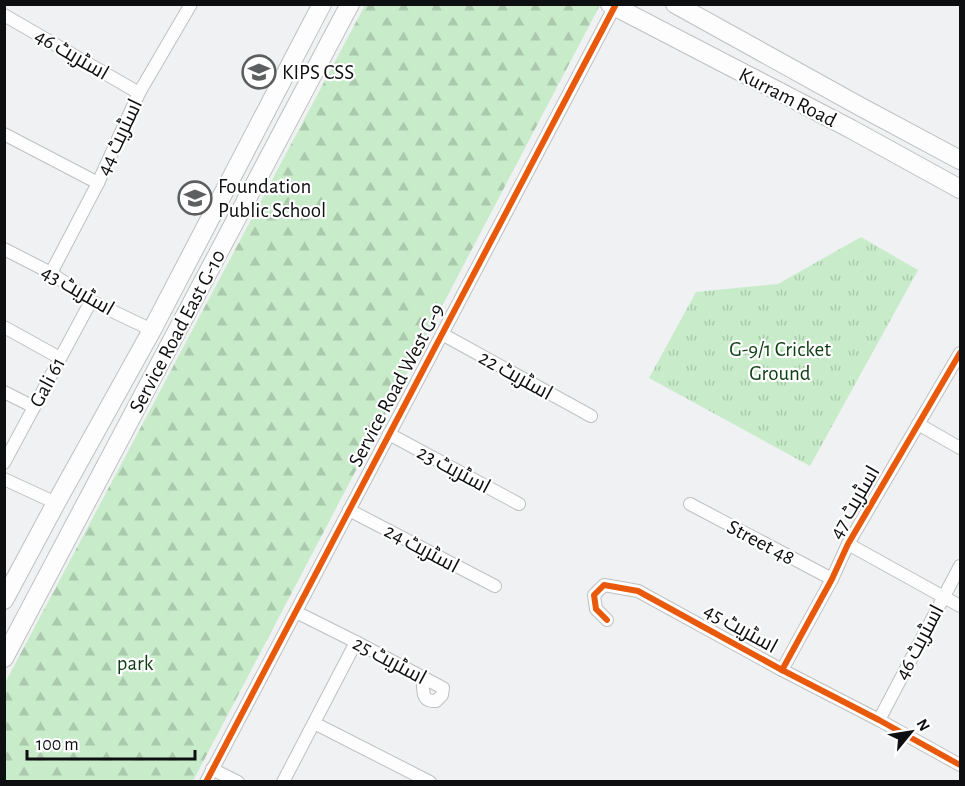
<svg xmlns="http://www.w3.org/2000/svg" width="965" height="786" font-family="'Alegreya Sans',Cairo,sans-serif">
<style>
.forest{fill:url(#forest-firs)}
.park{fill:url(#park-tufts)}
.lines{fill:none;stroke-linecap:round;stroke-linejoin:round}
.minor-casing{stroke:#bec0c1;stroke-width:14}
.secondary-casing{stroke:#bec0c1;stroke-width:20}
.minor{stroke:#fdfdfd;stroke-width:12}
.secondary{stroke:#fdfdfd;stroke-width:18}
.cycleway-casing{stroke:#fff;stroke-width:10}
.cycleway{stroke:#e8590c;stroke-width:6}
.labels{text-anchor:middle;stroke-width:4.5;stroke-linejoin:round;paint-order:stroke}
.street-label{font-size:21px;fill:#0e0f11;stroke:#fff}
.poi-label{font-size:21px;fill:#0e0f11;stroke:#fff;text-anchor:start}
.park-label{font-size:21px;fill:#0d3e13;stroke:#fff}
</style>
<defs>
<pattern id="forest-firs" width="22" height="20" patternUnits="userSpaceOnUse" patternTransform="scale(1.5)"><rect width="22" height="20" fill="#c8ecca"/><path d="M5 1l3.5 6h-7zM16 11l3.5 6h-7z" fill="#abc9ac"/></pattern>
<pattern id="park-tufts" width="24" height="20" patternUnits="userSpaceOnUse" patternTransform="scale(1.5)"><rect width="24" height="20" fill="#c8ecca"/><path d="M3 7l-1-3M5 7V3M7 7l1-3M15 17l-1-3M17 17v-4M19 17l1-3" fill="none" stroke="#abc9ac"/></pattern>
</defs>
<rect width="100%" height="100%" fill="#eff1f3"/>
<polygon class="forest" points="365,5 600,5 193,781 5,781 5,683"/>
<polygon class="park" points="861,237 918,270 810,466 649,378 696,292 778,284"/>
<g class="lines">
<g class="minor-casing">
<g id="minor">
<polyline points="4,15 139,93"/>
<polyline points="4,134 98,183"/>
<polyline points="4,249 51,273 91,301 152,330"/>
<polyline points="51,273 98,183 139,93 191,4"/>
<polyline points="4,327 60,358"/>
<polyline points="442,334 591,416"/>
<polyline points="4,392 34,407"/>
<polyline points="918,424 960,448"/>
<polyline points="389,434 519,504"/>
<polyline points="4,463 91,301"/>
<polyline points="4,479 56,503"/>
<polyline points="690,504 832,579"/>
<polyline points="349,510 495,586"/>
<polyline points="848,544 960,606"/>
<path d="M296,612l60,30 87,46 -1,7 -6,6c-12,1 -13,-6 -13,-17l3,-3"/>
<polyline points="607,620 596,609 594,595 604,585 638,591 782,670 879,720 960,765"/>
<polyline points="782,670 832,579 848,544 960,353"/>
<polyline points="879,720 960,566"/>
<polyline points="314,723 430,782"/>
<polyline points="212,769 238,782"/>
<polyline points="206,782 616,4"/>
<polyline points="283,782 356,642"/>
</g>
</g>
<g class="secondary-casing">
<g id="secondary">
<polyline points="610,4 851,129 960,189"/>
<polyline points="675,4 861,107 960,160"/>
<polyline points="4,600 56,503 152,330 322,4"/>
<polyline points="4,658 350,4"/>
</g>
</g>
<use href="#minor" class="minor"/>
<use href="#secondary" class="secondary"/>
<g class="cycleway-casing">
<g id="cycleway">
<polyline points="607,620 596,609 594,595 604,585 638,591 782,670 879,720 960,765"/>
<polyline points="782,670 832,579 848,544 960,353"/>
<polyline points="206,782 616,4"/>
</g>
</g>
<use href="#cycleway" class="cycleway"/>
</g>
<defs>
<g id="school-ring" transform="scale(1.725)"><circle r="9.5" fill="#fff" stroke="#5d5e60" stroke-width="1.5"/><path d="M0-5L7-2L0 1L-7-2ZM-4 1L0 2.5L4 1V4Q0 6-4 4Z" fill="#5d5e60"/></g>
</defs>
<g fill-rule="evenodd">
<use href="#school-ring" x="259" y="72"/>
<use href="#school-ring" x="195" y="198"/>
</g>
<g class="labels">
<g class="street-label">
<text transform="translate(72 54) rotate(30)" y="7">اسٹریٹ 46</text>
<text transform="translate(788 97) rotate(27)" y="7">Kurram Road</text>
<text transform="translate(119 137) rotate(-65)" y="7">اسٹریٹ 44</text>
<text transform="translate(78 290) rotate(30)" y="7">اسٹریٹ 43</text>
<text transform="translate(177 331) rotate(-62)" y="7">Service Road East G-10</text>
<text transform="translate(516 375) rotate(29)" y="7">اسٹریٹ 22</text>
<text transform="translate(47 382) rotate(-62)" y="7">Gali 61</text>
<text transform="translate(396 385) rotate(-62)" y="7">Service Road West G-9</text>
<text transform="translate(454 469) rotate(28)" y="7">اسٹریٹ 23</text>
<text transform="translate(854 502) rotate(-60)" y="7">اسٹریٹ 47</text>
<text transform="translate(761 542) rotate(28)" y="7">Street 48</text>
<text transform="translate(422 548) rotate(28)" y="7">اسٹریٹ 24</text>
<text transform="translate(741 628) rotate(29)" y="7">اسٹریٹ 45</text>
<text transform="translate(919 642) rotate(-62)" y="7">اسٹریٹ 46</text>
<text transform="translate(390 660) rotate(28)" y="7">اسٹریٹ 25</text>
</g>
<g class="poi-label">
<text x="282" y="79">KIPS CSS</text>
<text x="218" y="193">Foundation<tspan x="218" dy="24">Public School</tspan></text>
</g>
<g class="park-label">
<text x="780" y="356">G-9/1 Cricket<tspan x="780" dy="24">Ground</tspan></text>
<text x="135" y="670">park</text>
</g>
</g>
<rect width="965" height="786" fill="none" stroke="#0e0f11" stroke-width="12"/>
<g transform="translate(911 732) rotate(60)" stroke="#ffffff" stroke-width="4.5" paint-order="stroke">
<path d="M0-4.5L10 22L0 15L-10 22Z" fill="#0e0f11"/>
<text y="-9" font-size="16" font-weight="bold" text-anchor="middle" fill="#0e0f11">N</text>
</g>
<path d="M27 750v9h168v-9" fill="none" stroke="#0e0f11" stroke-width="3"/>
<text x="36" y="750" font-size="18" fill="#0e0f11" stroke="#ffffff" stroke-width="4.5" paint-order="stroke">100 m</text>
</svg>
